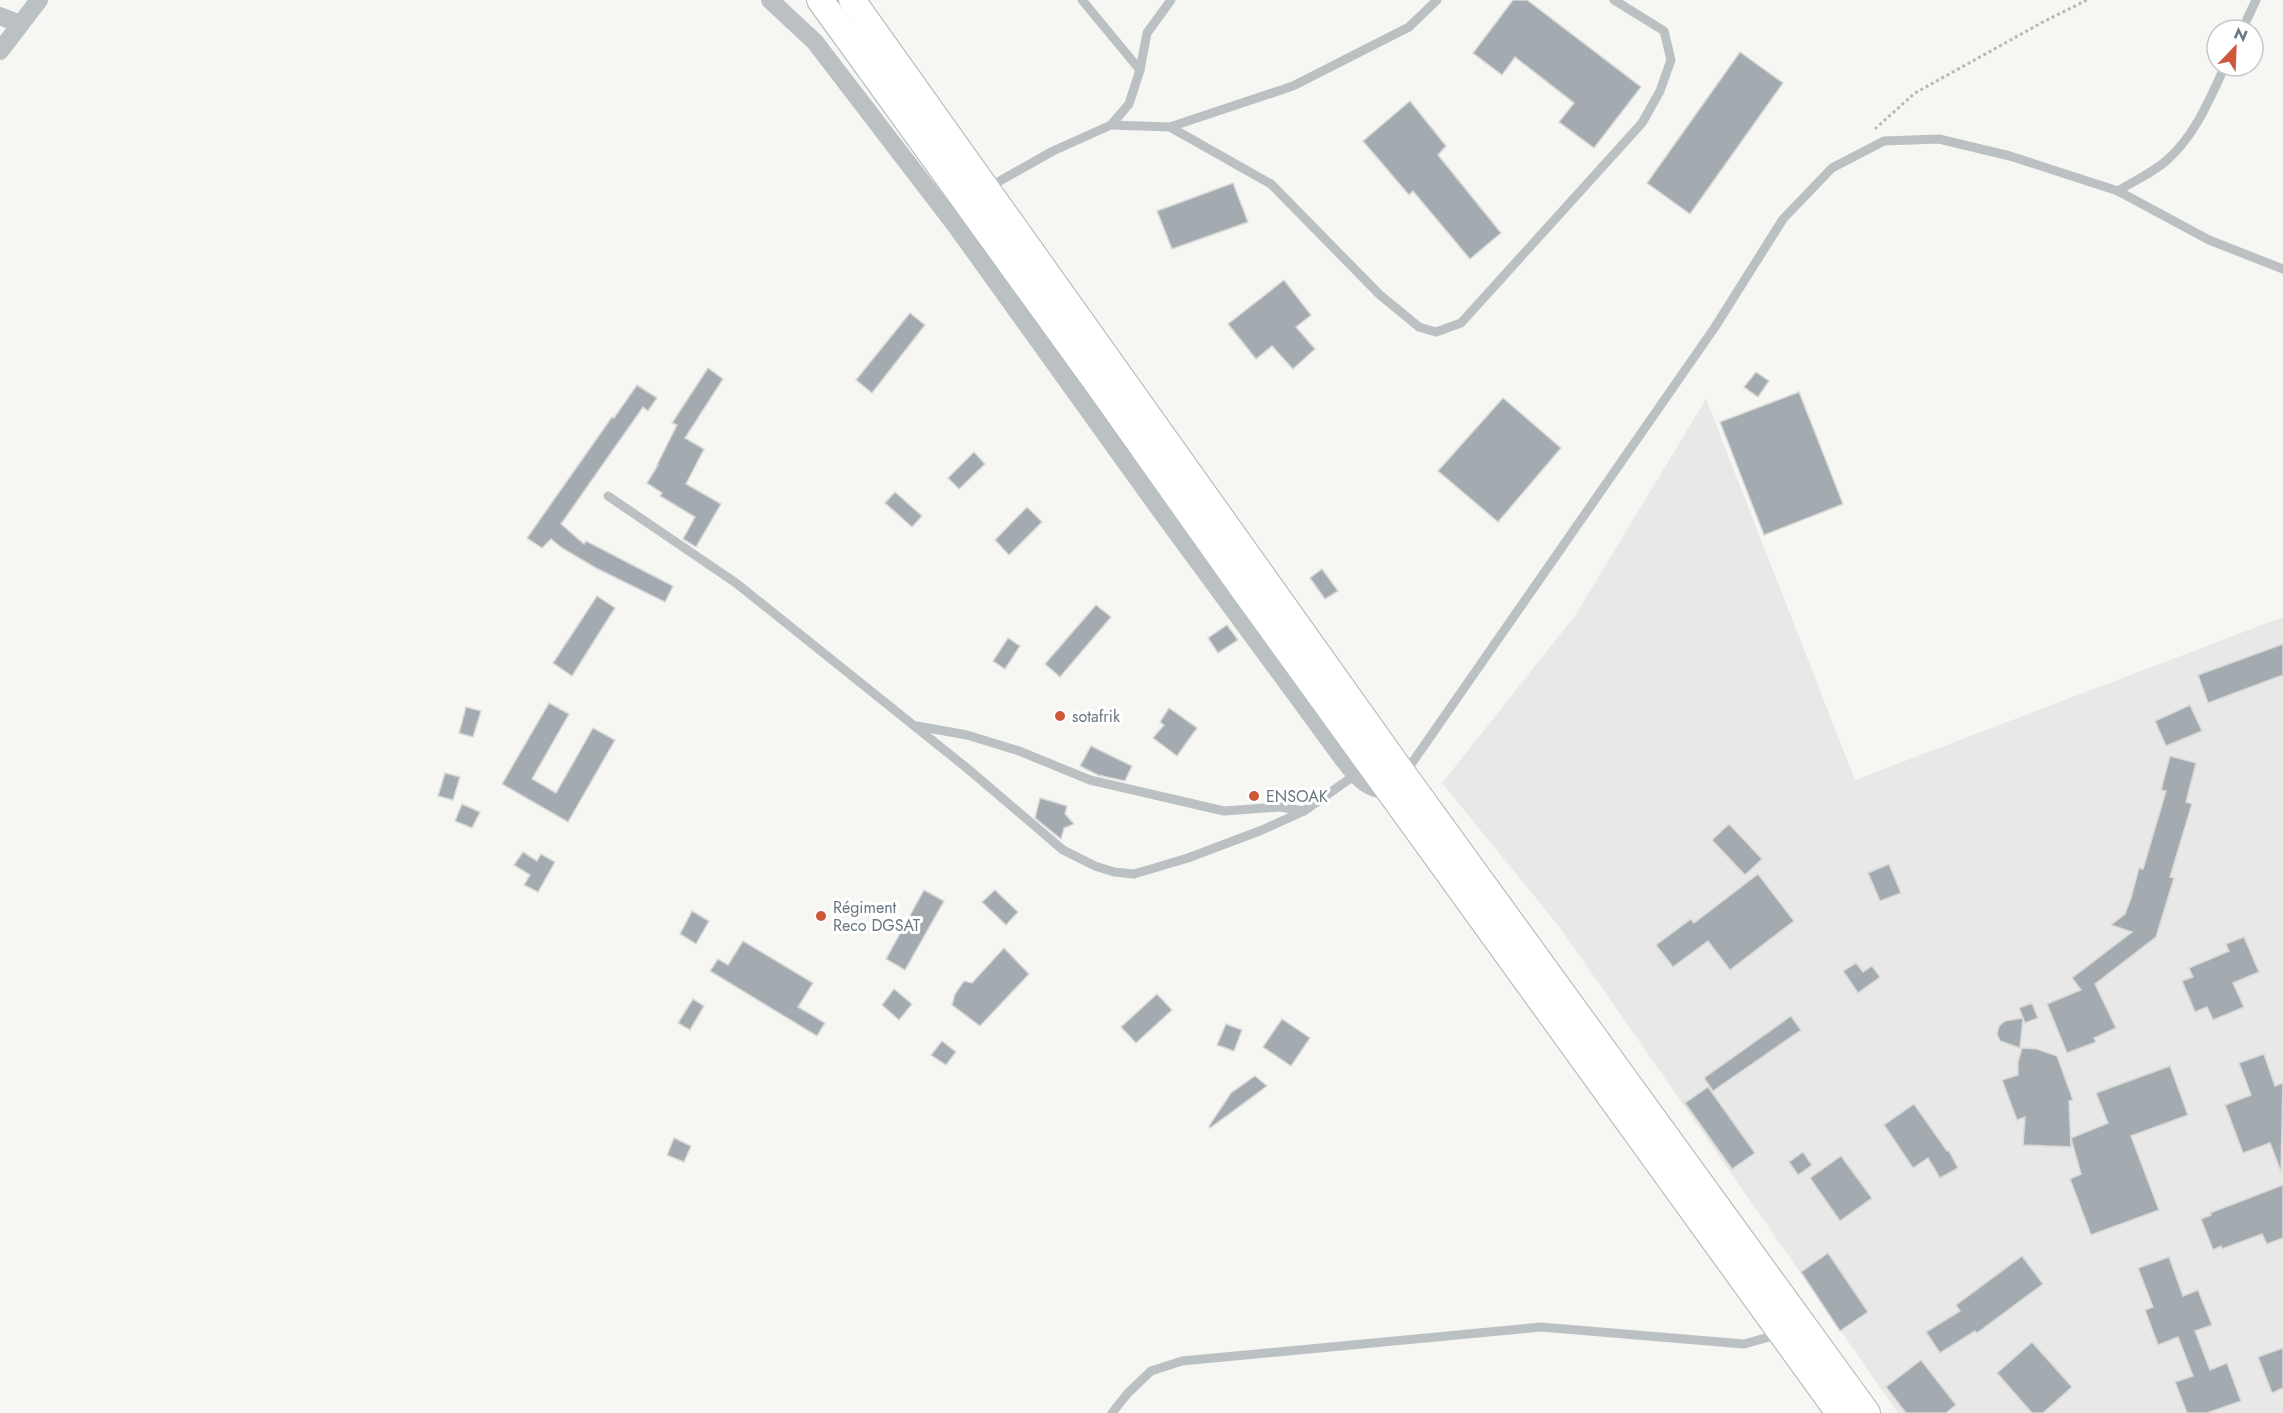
<svg xmlns="http://www.w3.org/2000/svg" width="2283" height="1413" font-family="Jost,sans-serif">
<style>
.built{fill:#e7e8e7}
.building{fill:#a3abb0;stroke:#d8d8d6;stroke-width:1.5}
.lines{fill:none;stroke-linecap:round;stroke-linejoin:round}
.secondary-casing{stroke:#aeb4b8;stroke-width:28}
.path{stroke:#b6b9bc;stroke-width:3;stroke-dasharray:3 3;stroke-linecap:butt}
.lane{stroke:#bbc0c3;stroke-width:9}
.street{stroke:#bbc0c3;stroke-width:18}
.secondary{stroke:#fff;stroke-width:26}
.poi-dot{fill:#d05739;stroke:#fff;stroke-width:2}
.labels{text-anchor:middle;stroke-width:6;stroke-linejoin:round;paint-order:stroke}
.poi-label{font-size:16px;fill:#687781;stroke:#fff;text-anchor:start}
</style>
<rect width="100%" height="100%" fill="#f6f6f3"/>
<polygon class="built" points="1706,399 1855,780 2283,617 2283,1413 1898,1413 1561,929 1442,783 1575,616"/>
<g class="building">
<polygon points="1513,0 1527,0 1641,87 1594,148 1559,122 1574,103 1515,57 1502,75 1473,53"/>
<polygon points="1740,52 1783,83 1690,214 1647,183"/>
<polygon points="1410,101 1446,146 1438,155 1501,233 1470,259 1413,191 1409,195 1363,141"/>
<polygon points="1233,183 1248,222 1172,249 1157,211"/>
<polygon points="1284,280 1311,315 1296,327 1315,349 1293,369 1272,346 1256,359 1228,324"/>
<polygon points="910,313 925,325 872,393 856,380"/>
<polygon points="708,368 723,379 685,438 704,449 686,484 721,504 696,547 683,539 695,517 660,496 662,493 647,483 658,465 657,465 677,425 672,423"/>
<polygon points="1756,372 1769,381 1758,397 1744,387"/>
<polygon points="637,385 657,398 648,411 643,407 561,524 584,544 586,541 673,586 665,602 596,568 562,548 551,539 542,548 527,538 612,417 614,418"/>
<polygon points="1799,392 1843,504 1764,535 1720,422"/>
<polygon points="1503,398 1561,448 1498,522 1438,471"/>
<polygon points="974,452 985,464 959,489 948,478"/>
<polygon points="895,492 922,516 912,527 885,503"/>
<polygon points="1027,507 1042,522 1009,555 995,540"/>
<polygon points="1322,569 1338,591 1325,599 1310,578"/>
<polygon points="597,596 615,608 572,676 553,663"/>
<polygon points="1096,605 1111,617 1060,677 1045,664"/>
<polygon points="1227,625 1238,640 1218,653 1208,638"/>
<polygon points="1008,638 1020,646 1005,669 993,661"/>
<polygon points="2283,644 2283,675 2208,703 2198,675"/>
<polygon points="549,703 569,714 532,779 556,793 593,728 615,740 568,822 502,784"/>
<polygon points="2190,705 2202,731 2166,746 2155,721"/>
<polygon points="466,707 481,711 473,737 459,733"/>
<polygon points="1169,708 1197,728 1177,756 1153,738 1164,725 1160,722"/>
<polygon points="1091,746 1132,766 1125,781 1098,775 1080,766"/>
<polygon points="2170,756 2196,763 2186,802 2192,804 2170,877 2174,878 2156,937 2095,984 2116,1028 2094,1038 2096,1042 2067,1053 2047,1004 2081,990 2072,978 2132,932 2111,925 2125,914 2131,898 2139,868 2143,869 2166,791 2161,790"/>
<polygon points="445,773 460,777 453,800 438,796"/>
<polygon points="1040,798 1067,806 1065,814 1074,824 1064,828 1061,839 1035,818"/>
<polygon points="462,804 480,812 472,828 455,821"/>
<polygon points="1729,824 1762,859 1745,875 1712,840"/>
<polygon points="523,852 537,861 541,854 555,862 538,892 524,885 530,875 514,865"/>
<polygon points="1889,864 1901,893 1880,901 1868,873"/>
<polygon points="1758,874 1794,921 1730,970 1708,941 1673,967 1656,945 1691,919 1694,923"/>
<polygon points="924,890 944,901 905,970 886,959"/>
<polygon points="995,890 1018,912 1006,925 982,902"/>
<polygon points="692,911 709,921 696,944 680,934"/>
<polygon points="2244,937 2259,972 2233,983 2244,1007 2213,1020 2207,1007 2195,1012 2182,981 2193,977 2189,968 2229,951 2226,944"/>
<polygon points="743,941 813,983 798,1007 825,1023 817,1036 710,971 718,959 728,965"/>
<polygon points="1004,948 1029,974 980,1026 952,1005 955,994 964,981 972,983"/>
<polygon points="1856,963 1863,972 1872,966 1880,977 1858,993 1843,971"/>
<polygon points="894,989 912,1004 899,1020 882,1005"/>
<polygon points="1157,994 1172,1010 1136,1043 1121,1027"/>
<polygon points="693,999 704,1006 690,1030 678,1023"/>
<polygon points="2032,1003 2038,1018 2025,1023 2023,1018 2020,1048 2000,1041 1997,1034 1999,1026 2005,1021 2023,1018 2019,1008"/>
<polygon points="1791,1016 1801,1030 1713,1091 1704,1078"/>
<polygon points="1282,1019 1310,1038 1291,1066 1263,1047"/>
<polygon points="1226,1024 1242,1030 1234,1051 1217,1045"/>
<polygon points="942,1041 956,1052 946,1065 931,1055"/>
<polygon points="2022,1048 2037,1049 2057,1056 2073,1100 2069,1101 2071,1147 2023,1145 2025,1117 2017,1120 2002,1080 2018,1075 2018,1062"/>
<polygon points="2264,1054 2275,1086 2283,1083 2281,1172 2270,1143 2243,1153 2225,1105 2251,1095 2239,1063"/>
<polygon points="2170,1066 2188,1115 2131,1136 2159,1210 2091,1235 2070,1179 2081,1174 2071,1138 2108,1123 2096,1093"/>
<polygon points="1255,1076 1267,1086 1210,1128 1209,1126 1231,1093"/>
<polygon points="1708,1087 1755,1153 1732,1169 1685,1103"/>
<polygon points="1914,1104 1947,1151 1949,1151 1958,1168 1940,1178 1928,1158 1913,1168 1884,1125"/>
<polygon points="674,1138 691,1146 684,1162 667,1155"/>
<polygon points="1803,1152 1812,1165 1798,1175 1789,1162"/>
<polygon points="1841,1156 1872,1198 1840,1221 1810,1178"/>
<polygon points="2283,1185 2283,1238 2267,1244 2262,1234 2222,1249 2221,1246 2213,1250 2201,1219 2211,1215 2210,1213"/>
<polygon points="1828,1253 1868,1312 1840,1331 1801,1272"/>
<polygon points="2022,1256 2043,1284 1977,1333 1975,1331 1940,1353 1926,1332 1960,1311 1956,1305"/>
<polygon points="2169,1257 2183,1296 2198,1290 2212,1325 2195,1331 2210,1370 2227,1363 2241,1401 2207,1413 2187,1413 2175,1382 2193,1376 2178,1337 2158,1345 2145,1310 2153,1307 2138,1268"/>
<polygon points="2032,1342 2072,1387 2043,1413 2032,1413 1997,1373"/>
<polygon points="2283,1348 2283,1388 2272,1393 2258,1357"/>
<polygon points="1921,1360 1956,1405 1946,1413 1906,1413 1886,1387"/>
</g>
<g class="lines">
<g class="secondary-casing">
<g id="secondary">
<polyline points="820,0 1099,386 1241,586 1839,1413"/>
<polyline points="852,0 1404,775 1867,1413"/>
</g>
</g>
<polyline class="path" points="1875,129 1915,93 2043,22 2087,0"/>
<g class="lane">
<polyline points="1082,0 1140,70"/>
<polyline points="2242,30 2256,0"/>
<polyline points="1111,125 1170,127 1293,86 1409,27 1437,0"/>
<polyline points="1170,127 1271,184 1380,295 1419,327 1436,332 1461,323 1642,123 1660,91 1671,60 1664,31 1614,0"/>
<polyline points="989,187 1053,151 1111,125 1129,104 1140,70 1147,33 1171,0"/>
<polyline points="2118,191 2209,240 2283,269"/>
<polyline points="608,496 736,583 968,769 1063,850 1095,866 1114,872 1134,874 1188,858 1262,830 1304,811 1355,775"/>
<polyline points="917,726 967,735 1019,751 1090,780 1224,811 1280,807 1304,811"/>
<path d="M1405,773l310,-446 68,-108 49,-51 52,-27 55,-2 71,17 108,35c16,-10 34,-18 48,-30 29,-25 43,-61 59,-95"/>
<polyline points="1112,1413 1128,1393 1151,1371 1182,1361 1541,1327 1744,1344 1779,1334"/>
</g>
<g class="street">
<path d="M770,0l45,42 141,184 204,284 183,249c10,13 29,39 48,26"/>
<polyline points="0,16 20,24"/>
<polyline points="0,51 39,0"/>
</g>
<use href="#secondary" class="secondary"/>
</g>
<g class="poi-dot">
<circle cx="1060" cy="716" r="6"/>
<circle cx="1254" cy="796" r="6"/>
<circle cx="821" cy="916" r="6"/>
</g>
<g class="labels">
<g class="poi-label">
<text x="1072" y="722">sotafrik</text>
<text x="1266" y="802">ENSOAK</text>
<text x="833" y="913">Régiment<tspan x="833" dy="18">Reco DGSAT</tspan></text>
</g>
</g>
<g transform="translate(2235 48) rotate(23)"><circle r="28" fill="#ffffff" stroke="#c3c9cd" stroke-width="1.5"/>
<path d="M0-4.5L10 22L0 15L-10 22Z" fill="#d05739"/>
<text y="-9" font-size="16" font-weight="bold" text-anchor="middle" fill="#687781">N</text>
</g>
</svg>
